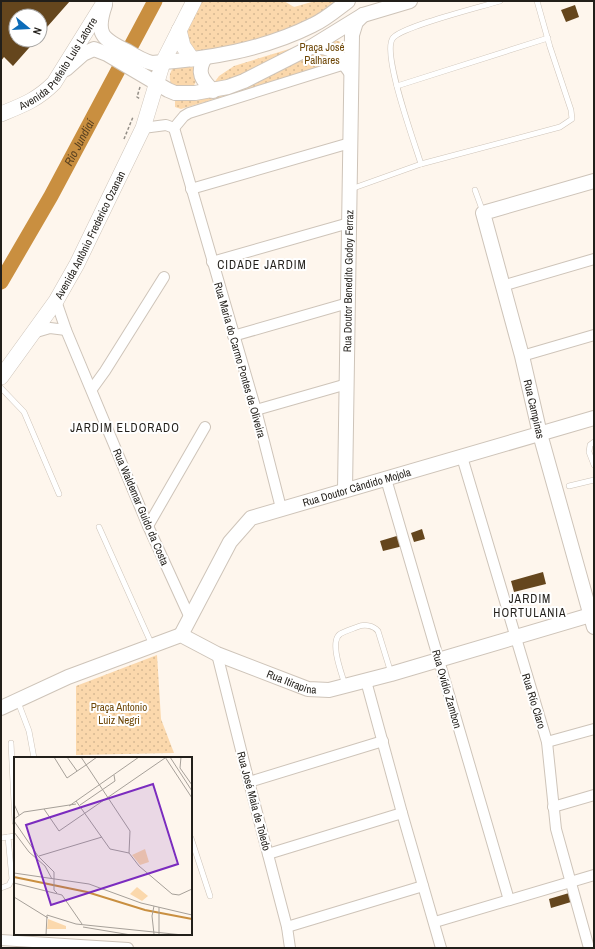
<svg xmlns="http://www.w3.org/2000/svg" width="595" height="949" font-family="'Archivo Narrow',sans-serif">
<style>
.park{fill:url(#park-dots)}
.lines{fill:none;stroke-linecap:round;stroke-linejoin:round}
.river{stroke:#c98f40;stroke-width:15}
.building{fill:#65461d}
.lane-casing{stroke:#cec4b9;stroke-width:6}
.street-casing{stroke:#cec4b9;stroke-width:12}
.secondary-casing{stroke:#cec4b9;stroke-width:16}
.primary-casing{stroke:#cec4b9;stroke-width:16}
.path{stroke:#948f88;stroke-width:1.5;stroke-dasharray:3 2;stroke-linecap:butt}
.lane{stroke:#fff;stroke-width:5}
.street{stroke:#fff;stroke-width:10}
.secondary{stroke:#fff;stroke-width:14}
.primary{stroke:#fff;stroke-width:15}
.labels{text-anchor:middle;stroke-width:4;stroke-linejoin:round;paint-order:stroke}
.park-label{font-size:11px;fill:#6e4707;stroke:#fff}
.street-label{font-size:11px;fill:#221f1a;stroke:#fff}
.water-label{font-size:12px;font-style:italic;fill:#59401f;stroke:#fff}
.neighbourhood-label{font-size:12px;letter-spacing:1px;fill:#221f1a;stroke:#fff}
.inset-river{fill:none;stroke:#c98f40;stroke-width:2}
.inset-road{fill:none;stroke:#a6a099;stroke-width:1}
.view{fill:#7b2cbf;fill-opacity:0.15;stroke:#7b2cbf;stroke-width:2}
.inset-edge{fill:none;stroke:#221f1a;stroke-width:2}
</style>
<defs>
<pattern id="park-dots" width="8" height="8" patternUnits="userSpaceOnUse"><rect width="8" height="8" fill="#fbd8ac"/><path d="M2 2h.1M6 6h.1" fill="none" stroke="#d7b993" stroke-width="1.8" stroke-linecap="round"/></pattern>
</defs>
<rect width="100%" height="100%" fill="#fef6ed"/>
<g class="park">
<polygon points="197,1 284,1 294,7 315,1 337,1 312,22 218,53 183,49 177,40"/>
<polygon points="325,38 346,43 343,61 181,109 175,107 175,98 179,101 208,91 219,76 234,66"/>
<path d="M191,66l6,4c0,8 0,12 -5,18h-19c-4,-8 -5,-14 1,-21z"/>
<polygon points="157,655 161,719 174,753 76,755 76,686"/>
</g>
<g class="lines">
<path class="river" id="s1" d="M1,282l50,-86 104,-195"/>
</g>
<g class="building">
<polygon points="1,1 70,1 40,35 40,16 16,16 16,40 36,40 13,66 4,57 1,61"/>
<polygon points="575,5 579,17 566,22 561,10"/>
<polygon points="422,529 425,539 414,542 411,533"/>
<polygon points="400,535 403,546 383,551 380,541"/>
<polygon points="543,572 546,584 514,592 511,581"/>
<polygon points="569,893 571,902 551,908 549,899"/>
</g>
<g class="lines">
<g class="lane-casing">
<g id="lane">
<polyline points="397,86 548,38"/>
<path d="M421,164c-6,-20 -40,-112 -28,-126 10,-12 88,-31 107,-37"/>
<polyline points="351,189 421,164 560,127 572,119 571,110 550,47 537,1"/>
<polyline points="475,190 483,212"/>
<polyline points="1,388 24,412 59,494"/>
<polyline points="594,442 590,445 589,452 594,465"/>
<polyline points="569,486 594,480"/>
<polyline points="99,527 152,645"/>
<path d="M345,685c-3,-11 -16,-43 -5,-51 5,-3 12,-5 17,-7 7,-3 16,-2 21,4l13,42"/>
<polyline points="18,702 29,731 34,758"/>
<polyline points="11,743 15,822"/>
<polyline points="1,838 15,836"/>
<polyline points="191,838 210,896"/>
<polyline points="1,888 9,885 12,879 8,837"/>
</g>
</g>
<g class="street-casing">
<g id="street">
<polyline points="143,128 166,125 174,128"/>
<polyline points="174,128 256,410 281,508"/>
<polyline points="174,128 184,116 189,113 345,64"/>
<polyline points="191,189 350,143"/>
<polyline points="212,262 349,223"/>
<polyline points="502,286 594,259"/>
<polyline points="56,301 66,330 148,526 190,618"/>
<polyline points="33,333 50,328 66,330"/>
<polyline points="233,336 348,303"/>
<polyline points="522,356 594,335"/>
<polyline points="92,389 105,371 164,277"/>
<polyline points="256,410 347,384"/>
<polyline points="462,457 547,742 556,829 589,948"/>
<polyline points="386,479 509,900"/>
<polyline points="148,526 205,427"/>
<polyline points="217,654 249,782 287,927 290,948"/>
<polyline points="366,681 402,813 441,948"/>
<polyline points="547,742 594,729"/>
<polyline points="249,782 383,741"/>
<polyline points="553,807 594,795"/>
<polyline points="268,854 402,813"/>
<polyline points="435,922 594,875"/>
<polyline points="287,927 423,886"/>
<polyline points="1,940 128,948"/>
</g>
</g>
<g class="secondary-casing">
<g id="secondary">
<path d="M105,5c-10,29 -3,34 22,46 8,5 16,10 25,12 56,-4 111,-13 161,-38 13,-6 24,-16 35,-24"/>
<path d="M311,47c23,-2 27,8 40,25"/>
<path d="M205,58c-9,14 -3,22 8,33"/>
<polyline points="66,69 83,54 94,49 107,54 168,90 175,93 195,93 228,87 244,81 311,47 363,15 410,1"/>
<path id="s2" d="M594,181l-111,32 39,143 18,78 54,193"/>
<path id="s3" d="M345,490l7,-455 4,-13 7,-7"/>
<path id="s4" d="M181,635l49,-93 21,-24 343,-100"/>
<path id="s5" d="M1,708l67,-31 113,-42 36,19 91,35 21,1 62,-16 203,-60"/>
</g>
</g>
<g class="primary-casing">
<g id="primary">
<polyline points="179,30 183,46 192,59"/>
<path id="s6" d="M1,114c22,-9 36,-14 53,-31l51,-82"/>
<path id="s7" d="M1,377l55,-76 21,-37 66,-136 20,-66 31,-61"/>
</g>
</g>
<g class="path">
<polyline points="140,87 137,97 140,99"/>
<polyline points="124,139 133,117"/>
</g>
<use href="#lane" class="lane"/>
<use href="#street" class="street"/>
<use href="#secondary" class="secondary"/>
<use href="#primary" class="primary"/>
</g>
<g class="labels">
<g class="park-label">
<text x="322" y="51">Praça José<tspan x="322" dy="13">Palhares</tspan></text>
<text x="119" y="711">Praça Antonio<tspan x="119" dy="13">Luiz Negri</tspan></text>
</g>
<g class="street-label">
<text dy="4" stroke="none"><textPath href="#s6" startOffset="79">Avenida Prefeito Luís Latorre</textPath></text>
<text dy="4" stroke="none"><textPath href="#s7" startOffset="168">Avenida Antônio Frederico Ozanan</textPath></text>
<text dy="4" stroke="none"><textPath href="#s3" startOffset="209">Rua Doutor Benedito Godoy Ferraz</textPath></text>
<text transform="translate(240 360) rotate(74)" y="4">Rua Maria do Carmo Pontes de Oliveira</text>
<text dy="4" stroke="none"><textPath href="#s2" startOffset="318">Rua Campinas</textPath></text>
<text dy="4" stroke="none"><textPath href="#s4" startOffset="247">Rua Doutor Cândido Mojola</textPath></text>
<text transform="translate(141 507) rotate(67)" y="4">Rua Waldemar Guido da Costa</text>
<text dy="4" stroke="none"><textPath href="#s5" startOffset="315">Rua Itirapina</textPath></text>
<text transform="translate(447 689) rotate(74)" y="4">Rua Ovídio Zambon</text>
<text transform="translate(534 701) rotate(73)" y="4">Rua Río Claro</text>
<text transform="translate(254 801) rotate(75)" y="4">Rua José Maia de Toledo</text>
</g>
<g class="water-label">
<text dy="4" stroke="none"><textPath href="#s1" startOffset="160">Rio Jundiaí</textPath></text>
</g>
<g class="neighbourhood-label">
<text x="262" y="269">CIDADE JARDIM</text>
<text x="125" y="432">JARDIM ELDORADO</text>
<text x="530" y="603">JARDIM<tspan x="530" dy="14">HORTULANIA</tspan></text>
</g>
</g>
<g transform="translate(14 757)">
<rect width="178" height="178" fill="#fef6ed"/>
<path d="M123,130l11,9 -6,5 -12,-7z" fill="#fbd8ac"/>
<path d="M131,92l4,13 -9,3 -8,-10zM34,162l18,7v3h-19z" fill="#fbd8ac"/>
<path class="inset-river" d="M0,120l73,15 58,18 47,9"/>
<path class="inset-road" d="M40,0l13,21 19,-13M53,0l10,14M67,0l49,74 -1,22 10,13 33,28 7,1 13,-6M151,0l27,41M156,0l22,34M167,0l-1,11 12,17M72,8l11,-8M62,44l34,48 19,4M0,47l5,11M66,48l35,-24 -1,-6M55,49l70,-49M30,52l15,22 106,-73M0,62l10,-7 52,-8M0,64l24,35 16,16v18l3,3M0,75l15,20 16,14 7,13M25,99l63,-19M0,116l75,11 52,19 51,12M0,126l48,12 20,29M0,140l34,21M140,149l-2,10 2,18M145,150v28M69,170l48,8M32,178l1,-20 29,9 107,11"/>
<path class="view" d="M139,27l25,80 -127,41 -25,-80z"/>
<rect width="178" height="178" class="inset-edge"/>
</g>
<rect width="595" height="949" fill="none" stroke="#221f1a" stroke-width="4"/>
<g transform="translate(28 28) rotate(108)"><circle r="19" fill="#ffffff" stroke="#a7a5a3"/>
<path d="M0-3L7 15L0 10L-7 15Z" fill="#0c6cb9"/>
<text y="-6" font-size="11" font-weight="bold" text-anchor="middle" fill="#221f1a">N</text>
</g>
</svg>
